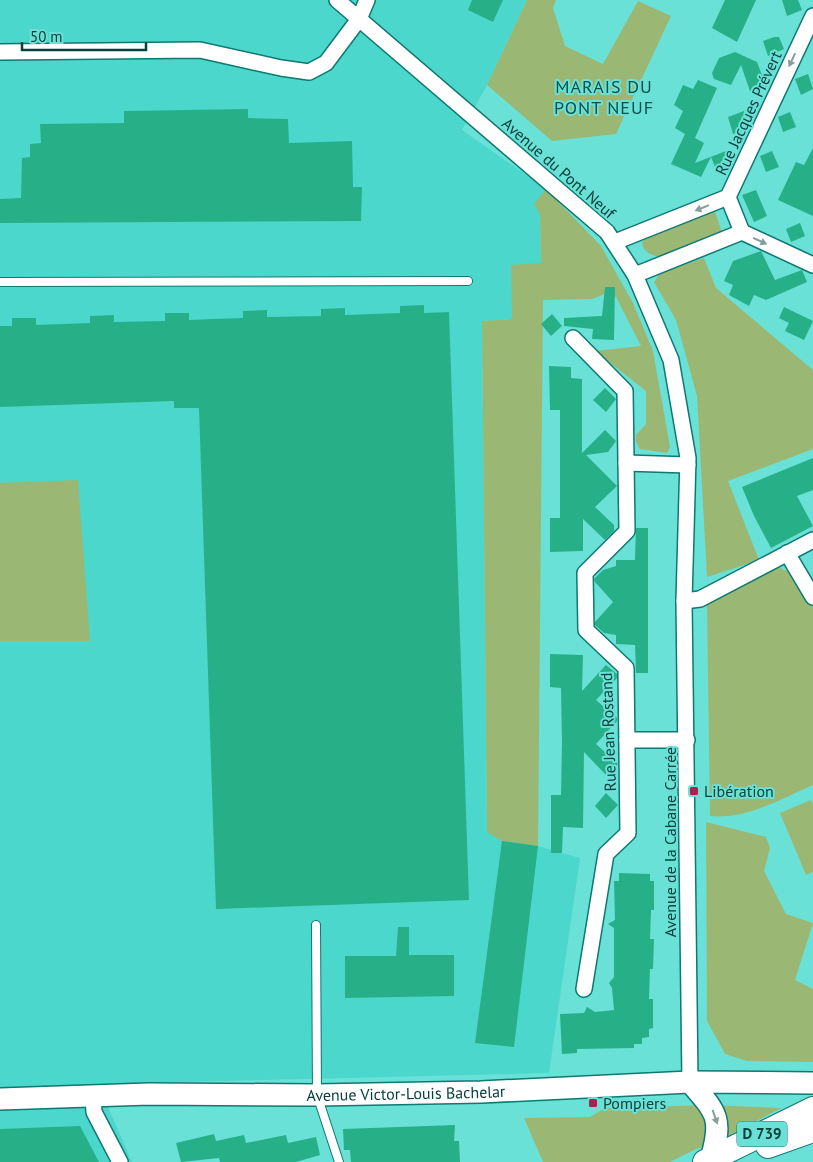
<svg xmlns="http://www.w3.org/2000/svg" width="813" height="1162" font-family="'PT Sans',sans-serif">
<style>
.built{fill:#4cd7cc}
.green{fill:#9ab874}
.building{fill:#27b088}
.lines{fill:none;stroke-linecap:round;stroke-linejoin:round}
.service-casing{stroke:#0e7872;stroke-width:10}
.minor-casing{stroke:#0e7872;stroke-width:18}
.secondary-casing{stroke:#0e7872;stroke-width:24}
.primary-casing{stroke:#0e7872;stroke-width:26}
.service{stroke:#fff;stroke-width:8}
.minor{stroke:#fff;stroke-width:15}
.secondary{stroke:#fff;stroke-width:21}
.primary{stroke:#fff;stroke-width:24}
.oneway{fill:#84a09e}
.poi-dot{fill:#af1e4f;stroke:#6ae1d7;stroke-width:2}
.labels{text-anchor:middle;stroke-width:4;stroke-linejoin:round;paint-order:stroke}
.shield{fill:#6ae1d7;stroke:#25706a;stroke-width:1}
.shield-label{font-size:15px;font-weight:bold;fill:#08403c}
.street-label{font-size:16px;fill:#08403c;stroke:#6ae1d7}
.poi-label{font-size:16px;fill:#08403c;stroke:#6ae1d7;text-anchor:start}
.neighbourhood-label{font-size:18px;letter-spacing:1px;fill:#07504c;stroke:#6ae1d7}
</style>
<rect width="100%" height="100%" fill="#6ae1d7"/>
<polygon class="built" points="0,0 527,0 487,85 462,130 546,189 540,214 541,263 512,319 482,321 487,832 580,858 549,1073 98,1084 132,1162 0,1162"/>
<g class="green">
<polygon points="527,0 556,0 553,8 565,46 603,64 638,1 671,16 616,134 552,141 487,85"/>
<polygon points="546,189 601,246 633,303 653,351 670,447 667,453 640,449 636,442 636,435 646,424 646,391 595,351 641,346 616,297 605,294 592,299 543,300 538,846 502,841 487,832 482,321 512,319 511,265 541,263 540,214 534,204"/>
<path d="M714,209l8,23 -61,25c-9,-1 -17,-4 -19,-14l5,-7z"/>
<polygon points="704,258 716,288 813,370 813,449 728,481 759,560 707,577 697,396 676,320 654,282 660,273"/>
<polygon points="78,480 90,641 0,641 0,483"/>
<path d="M778,567l11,5 24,35v178c-32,14 -68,35 -103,31l-3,-211z"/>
<polygon points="811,800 813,805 813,872 806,875 780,813"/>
<polygon points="706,822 766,837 770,848 764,871 786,914 813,923 795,980 813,989 813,1062 747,1061 725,1054 707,1021"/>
<polygon points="710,1105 781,1108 715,1143 696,1149 670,1162 543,1162 524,1118 590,1117 605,1108"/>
</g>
<g class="building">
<polygon points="472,0 503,0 493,22 468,10"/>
<polygon points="725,0 756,0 737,42 712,28"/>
<polygon points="782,0 798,0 802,10 787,16"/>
<polygon points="774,37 779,37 784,49 768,56 763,41"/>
<polygon points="735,52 757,62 767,88 751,94 741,65 731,85 714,79 712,73 719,58"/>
<polygon points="808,74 813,89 801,95 795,79"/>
<polygon points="698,80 717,88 695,138 704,143 695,163 726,151 732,166 717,172 711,157 701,177 671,164 685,134 675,128 683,111 674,105 683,85 693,89"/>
<polygon points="248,109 248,118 288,119 289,143 352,141 353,187 362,187 361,221 0,223 0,199 21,198 22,158 30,157 30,144 41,143 40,124 124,123 124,111"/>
<polygon points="744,111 750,128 733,134 728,117"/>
<polygon points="790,112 796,127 783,132 778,117"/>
<polygon points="813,148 813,216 778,200 796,162 804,165"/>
<polygon points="772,151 779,167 766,172 760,156"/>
<polygon points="756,190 767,216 754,222 742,195"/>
<polygon points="800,223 805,236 791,242 786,229"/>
<polygon points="761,251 775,280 802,270 807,282 766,300 754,295 749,306 729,295 733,285 724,281 733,261"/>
<polygon points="605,287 615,287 614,340 592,339 593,329 564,326 564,318 602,316"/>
<polygon points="424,305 424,313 449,312 469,900 216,909 199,408 174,408 174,401 0,407 0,326 12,326 12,318 36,318 36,325 90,323 90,316 114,315 114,322 165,321 165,313 189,313 189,320 213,319 243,318 243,311 267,310 267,317 321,316 321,309 345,308 345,315 400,313 400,306"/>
<polygon points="784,307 813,321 804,340 785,331 789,323 779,318"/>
<polygon points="552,314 562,326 551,336 541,324"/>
<polygon points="549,366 571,367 571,378 582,379 582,453 605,430 616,441 608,452 586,455 617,486 595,507 614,525 614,531 605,540 583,519 583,551 550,552 550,518 560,518 560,410 550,410"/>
<polygon points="605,388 616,399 606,412 593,400"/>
<polygon points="813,458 813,490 797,496 813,526 771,548 754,516 742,487"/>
<polygon points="636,528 648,528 648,673 636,673 635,645 616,644 616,635 604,633 595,625 595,622 613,602 595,582 594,579 603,570 616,566 616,560 635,560"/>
<polygon points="550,654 583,655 582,691 606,665 617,674 617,678 596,700 617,718 617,721 596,744 618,764 606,775 584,752 583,828 563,827 562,853 551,853 551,795 561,795 562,742 561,688 550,687"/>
<polygon points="606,793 618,805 606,818 595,806"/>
<polygon points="502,841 538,846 514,1047 475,1043"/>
<polygon points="619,873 650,874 650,881 654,881 654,910 651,910 650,939 654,939 653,969 650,969 649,999 653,999 653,1028 649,1029 649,1037 642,1038 642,1044 634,1044 634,1048 577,1049 577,1053 562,1054 560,1014 584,1013 587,1007 595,1012 614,1010 612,988 609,983 614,977 614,928 608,924 615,920 614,881 619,881"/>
<polygon points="398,927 409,927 409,955 454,955 454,996 345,998 345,956 396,956"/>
<polygon points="455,1125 454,1141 459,1141 460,1162 351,1162 350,1150 344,1150 343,1129"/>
<polygon points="80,1126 99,1162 0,1162 0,1129"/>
<polygon points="214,1134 216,1141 244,1135 246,1143 286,1135 288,1143 316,1137 320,1155 296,1162 220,1162 219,1158 181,1162 176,1143"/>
</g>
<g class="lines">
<g class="service-casing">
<g id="service">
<polyline points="0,282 468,281"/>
<polyline points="316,925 317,1095 339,1162"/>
</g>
</g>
<g class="minor-casing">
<g id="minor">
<polyline points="337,0 607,232 635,275 671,360 688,458 684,601 690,1082"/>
<polyline points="0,52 200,50 281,68 309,72 326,63 359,19 367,0"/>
<polyline points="728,197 742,232"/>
<polyline points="615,242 728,197 813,16"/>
<polyline points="635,275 742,232 813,265"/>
<polyline points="573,338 625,391 627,531 585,573 586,630 626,668 628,833 606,854 584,989"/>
<polyline points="626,463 688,465"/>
<polyline points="787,553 813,597"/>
<polyline points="684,601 700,599 813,540"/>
<polyline points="627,740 687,740"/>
<polyline points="93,1097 94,1112 120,1162"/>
</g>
</g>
<g class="secondary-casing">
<g id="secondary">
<path d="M690,1082c27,31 33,36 21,77"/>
<path id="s1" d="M0,1099l149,-5 168,1 164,-3 209,-10 123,1"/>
</g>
</g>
<g class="primary-casing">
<g id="primary">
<polyline points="768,1146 813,1130"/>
<polyline points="705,1162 813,1109"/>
</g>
</g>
<use href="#service" class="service"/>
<use href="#minor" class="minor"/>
<use href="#secondary" class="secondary"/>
<use href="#primary" class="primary"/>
</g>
<defs><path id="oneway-solid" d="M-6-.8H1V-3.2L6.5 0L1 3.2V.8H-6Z" transform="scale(1.25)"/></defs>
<g class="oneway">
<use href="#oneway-solid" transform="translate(792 60) rotate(115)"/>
<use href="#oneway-solid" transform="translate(702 208) rotate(158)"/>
<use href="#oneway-solid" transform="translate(760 241) rotate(25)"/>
<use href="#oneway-solid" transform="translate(715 1117) rotate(71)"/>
</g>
<g class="poi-dot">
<rect x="689" y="786" width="10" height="10" rx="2.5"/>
<rect x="588" y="1098" width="10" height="10" rx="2.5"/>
</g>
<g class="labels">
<rect class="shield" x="737" y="1121.5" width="50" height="25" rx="4"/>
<g class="shield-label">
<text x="762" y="1139">D 739</text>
</g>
<g class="street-label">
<text transform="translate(748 113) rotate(-65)" y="6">Rue Jacques Prévert</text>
<text transform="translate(559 168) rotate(41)" y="6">Avenue du Pont Neuf</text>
<text transform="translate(608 732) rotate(-92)" y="6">Rue Jean Rostand</text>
<text transform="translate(670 842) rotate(-90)" y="6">Avenue de la Cabane Carrée</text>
<text dy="6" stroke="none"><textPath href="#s1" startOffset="406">Avenue Victor-Louis Bachelar</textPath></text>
</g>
<g class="poi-label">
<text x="704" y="797">Libération</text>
<text x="603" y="1109">Pompiers</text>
</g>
<g class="neighbourhood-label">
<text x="604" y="93">MARAIS DU<tspan x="604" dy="21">PONT NEUF</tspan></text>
</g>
</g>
<path d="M22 42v8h124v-8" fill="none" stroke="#08403c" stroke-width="2.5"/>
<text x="30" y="42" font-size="15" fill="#08403c" stroke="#6ae1d7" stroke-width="4" paint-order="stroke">50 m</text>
</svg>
